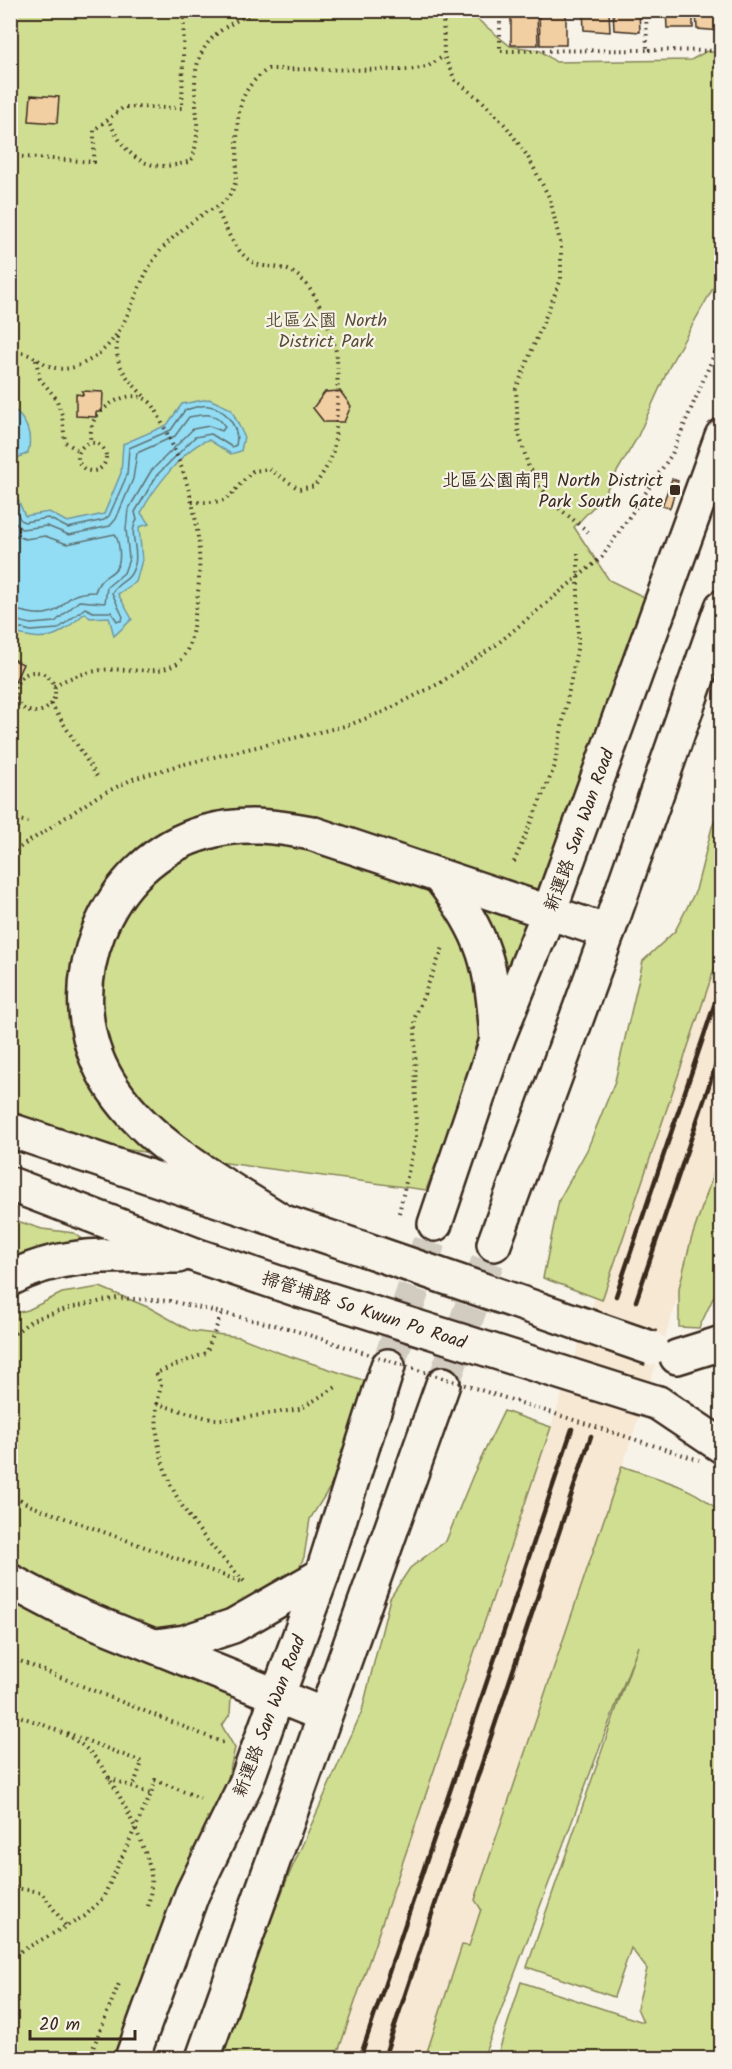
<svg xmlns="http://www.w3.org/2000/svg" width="732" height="2069" font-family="Kalam,'LXGW WenKai TC',sans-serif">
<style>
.built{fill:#f6e8d3}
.green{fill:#d0de92;stroke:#868458;stroke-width:1.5}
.water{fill:#92ddf4;stroke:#6f959e;stroke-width:1.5}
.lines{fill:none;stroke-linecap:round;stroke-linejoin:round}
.shore{stroke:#5e7274;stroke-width:1.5}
.building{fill:#f2cfa3;stroke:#3b2a1e;stroke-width:1.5}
.minor-tunnel{stroke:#d1cbc0;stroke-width:33;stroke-dasharray:33 16;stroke-linecap:butt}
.minor-casing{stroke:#3b2a1e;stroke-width:38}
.major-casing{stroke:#3b2a1e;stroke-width:38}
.highway-casing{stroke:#3b2a1e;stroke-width:38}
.path{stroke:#3b2a1e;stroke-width:4;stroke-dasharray:1.5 4.5;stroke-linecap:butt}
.minor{stroke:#f7f3e8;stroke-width:33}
.major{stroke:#f7f3e8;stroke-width:33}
.highway{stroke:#f7f3e8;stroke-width:33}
.rail{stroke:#3b2a1e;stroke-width:4.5}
.major-bridge-casing{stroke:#3b2a1e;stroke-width:38;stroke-linecap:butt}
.path-bridge{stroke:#3b2a1e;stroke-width:4;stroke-dasharray:1.5 4.5;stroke-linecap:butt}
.major-bridge{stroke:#f7f3e8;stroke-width:33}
.poi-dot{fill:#3b2a1e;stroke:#f7f3e8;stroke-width:2}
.labels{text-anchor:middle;stroke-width:4.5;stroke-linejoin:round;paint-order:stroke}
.park-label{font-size:18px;fill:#594e35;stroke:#f7f3e8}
.poi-label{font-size:18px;fill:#3b2a1e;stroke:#f7f3e8;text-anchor:end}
.street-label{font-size:18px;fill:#3b2a1e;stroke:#f7f3e8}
</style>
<rect width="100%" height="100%" fill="#f7f3e8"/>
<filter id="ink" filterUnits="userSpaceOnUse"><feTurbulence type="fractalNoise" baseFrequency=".0167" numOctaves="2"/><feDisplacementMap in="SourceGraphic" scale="12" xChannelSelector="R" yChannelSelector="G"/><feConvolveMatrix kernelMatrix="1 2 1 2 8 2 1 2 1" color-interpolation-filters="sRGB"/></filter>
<g filter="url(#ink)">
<polygon class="built" points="721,927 721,1167 554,1674 469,1947 463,1945 428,2058 336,2058"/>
<g class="green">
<polygon points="11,11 480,11 477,19 510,46 539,50 556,62 691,60 707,51 721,54 721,274 671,363 637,438 601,499 574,527 609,580 646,598 426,1190 100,1146 11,1126"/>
<polygon points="721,808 721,949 602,1300 543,1278 559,1200 587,1150 615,1081 643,961 675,931 696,890 712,827"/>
<polygon points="721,1151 721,1281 699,1328 679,1327 679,1288 691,1240"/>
<polygon points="11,1219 42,1229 74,1233 105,1255 11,1287"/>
<polygon points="100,1287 150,1308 191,1331 240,1337 280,1353 366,1381 351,1454 310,1519 304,1557 293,1582 246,1609 176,1629 208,1678 231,1697 230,1714 222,1726 235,1748 219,1816 207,1817 212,1889 123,2058 11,2058 11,1314 28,1310 62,1293"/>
<polygon points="504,1411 551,1427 336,2058 217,2058 288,1877 362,1711 390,1598 410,1568 446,1541 473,1475"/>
<path d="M622,1466c32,12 77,21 99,48v544h-50l-9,-4 -2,4h-148l-14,-4 23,-72 122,40 -6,-14 10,-39 -16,-21 -17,49 -87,-30 111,-321 -155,412h-58l37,-113 7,1 12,-37 -6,-9z"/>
</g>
<path class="water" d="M209,399l22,10 13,27 -3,15 -10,3 -22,-14c-22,4 -58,52 -68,73l8,11 -10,3 3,33 -6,22 -18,12 14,25 -18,17 -5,-19 -19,1 -5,-5c-29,25 -36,30 -74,19v-226c15,15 22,26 17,47l-15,7v28l12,28 24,-4 18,10 37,-8 17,-41 2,-29 44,-19 15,-21z"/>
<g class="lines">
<g class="shore">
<path d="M10,498l10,21 4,3 24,-4 20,10 36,-8 5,-4 18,-41 2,-27 42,-18 14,-20c6,-1 17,-6 24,-4 17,2 31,23 27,39l-4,2 -21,-13 -16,3 -38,38 -22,37 2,8c-9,13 2,29 -2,44 -6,21 -16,15 -23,29l11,24 -2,4h-4l-6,-9h-18l-8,-4 -27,21 -27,2 -21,-5"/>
<path d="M10,516l11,13 26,-3 22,9 41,-9 6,-7 17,-40 4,-26 38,-17 14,-19c15,-3 28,-6 36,10l-3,4 -13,-5 -16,3 -42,42 -23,39 -2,19 3,30 -5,14 -17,14 -2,16 -26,-2 -24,21 -24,2 -21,-5"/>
<path d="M10,533l15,6 20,-3 22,8 48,-10c4,7 7,25 2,33 -7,11 -16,7 -22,25 -34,0 -26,16 -46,21 -14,4 -25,-3 -39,-3"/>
</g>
</g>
<g class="building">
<polygon points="511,10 537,10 538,45 511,45"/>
<polygon points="539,10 566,10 566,45 540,45"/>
<polygon points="583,10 609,10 610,32 584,30"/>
<polygon points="613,10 639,10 640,32 614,30"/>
<polygon points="666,10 693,10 693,28 667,28"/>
<polygon points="696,10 722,10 722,31 697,29"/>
<polygon points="31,95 59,97 57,123 29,121"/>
<polygon points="82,391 103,392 102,412 96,412 96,417 76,416 76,394 83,395"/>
<polygon points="340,391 351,406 344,422 324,422 313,408 325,392"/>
<polygon points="672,479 678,481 670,508 662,506"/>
<polygon points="10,658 23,664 12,688 10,687"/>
</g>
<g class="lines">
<g class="minor-tunnel">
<polyline points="388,1366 435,1224"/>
<polyline points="443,1384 494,1244"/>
</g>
<g class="minor-casing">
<g id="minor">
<polyline points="435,1224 497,1040 549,912 722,436"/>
<polyline points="494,1244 608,932 722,607"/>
<polyline points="132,2058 192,1894 246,1783 266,1727 322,1575 388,1366"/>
<polyline points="203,2058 443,1384"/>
</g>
</g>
<g class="major-casing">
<g id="major">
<path d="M439,876c47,59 53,90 58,164"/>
<polyline points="10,1130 364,1249"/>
<polyline points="10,1184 198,1256 299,1290"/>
<path d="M283,1222c-62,-40 -136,-76 -175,-141 -55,-91 -4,-222 99,-249 35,-10 69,-6 104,1l297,99"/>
<path d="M10,1279c52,-29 111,-23 168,-23"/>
<polyline points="10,1581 65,1610 324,1715"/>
<polyline points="156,1646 185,1642 233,1626 322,1575"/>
</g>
</g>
<g class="highway-casing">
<g id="highway">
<polyline points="677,1357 722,1343"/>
<polyline points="658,1403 722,1446"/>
</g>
</g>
<g class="path">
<polyline points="443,10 444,56 455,80 482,101 506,126 528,157 550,199 561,246 561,279 516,389 518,430 528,465 551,502 591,534"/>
<polyline points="500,10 500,51 647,50"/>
<polyline points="646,10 647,50 722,51"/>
<path d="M110,123c18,38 40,51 81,38 11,-27 4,-49 4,-77 0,-44 30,-60 66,-74"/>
<polyline points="10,156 94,162 94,130 124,107 182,108 184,10"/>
<path d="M118,337c-6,26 9,42 27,60"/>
<path d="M10,353c28,-6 35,28 72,11 50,-23 48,-77 79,-114 11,-12 24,-24 38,-33 14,-10 26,-11 34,-28 4,-8 3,-18 4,-27 1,-40 -5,-68 31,-93l141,1 18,-3 17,-11"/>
<polyline points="36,360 40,379 56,398 62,415 65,442 79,451"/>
<circle cx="92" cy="457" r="14"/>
<path d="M192,502c46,1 31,-3 61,-31l16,-2 30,20 16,-3c5,-9 12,-18 16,-28 7,-18 7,-79 6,-100 -3,-24 -20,-67 -39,-82 -11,-9 -20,-8 -34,-10 -25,-3 -38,-37 -47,-57"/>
<circle cx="35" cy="692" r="20"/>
<path d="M54,686c14,-9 31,-13 47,-16 23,-3 62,8 80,-10 9,-10 11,-26 13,-39 13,-71 2,-129 -30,-194 -4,-7 -7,-18 -13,-24 -17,-16 -43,-1 -55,14 -6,8 -5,17 -6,26"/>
<polyline points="10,699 16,696"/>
<polyline points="51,704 98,778"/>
<polyline points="10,818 28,822"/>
<polyline points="10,854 98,796 133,779 176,766 349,725 385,711 440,683 496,645 602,557 672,454 722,336"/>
<polyline points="514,862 554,768 578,644 578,550"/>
<polyline points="399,1213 416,1137 415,1017 444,945"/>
<polyline points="10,1337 32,1320 69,1308 117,1298 170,1301 287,1328"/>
<polyline points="157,1404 161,1385 156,1373 206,1353 222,1313"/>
<polyline points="10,1493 29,1505 242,1582"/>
<path d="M244,1581c-50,-52 -93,-101 -87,-177l54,15h25l64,-10 36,-22"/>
<polyline points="10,1657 224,1743"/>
<path d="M10,1713c28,10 57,18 79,38 19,17 60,98 62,124 1,10 -1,21 -3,32"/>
<polyline points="67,1733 142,1762 133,1787"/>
<polyline points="109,1778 151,1794"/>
<polyline points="10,1884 16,1888 41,1892 66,1926"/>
<polyline points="10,1957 85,1916 103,1898 151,1794 155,1780 200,1798"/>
<polyline points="89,2058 120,1981"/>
</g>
<use href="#minor" class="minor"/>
<use href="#major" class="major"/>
<use href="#highway" class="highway"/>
<g class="rail">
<polyline points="616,1296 722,982"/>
<polyline points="636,1301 722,1047"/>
<polyline points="360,2058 572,1429"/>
<polyline points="384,2058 591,1436"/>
</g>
<g class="major-bridge-casing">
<g id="major-bridge">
<polyline points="364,1249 651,1348"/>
<polyline points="299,1290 658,1403"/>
</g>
</g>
<polyline class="path-bridge" points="287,1328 699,1460"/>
<use href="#major-bridge" class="major-bridge"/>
</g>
</g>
<rect class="poi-dot" x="669" y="484" width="12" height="12" rx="3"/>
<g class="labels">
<g class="park-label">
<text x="326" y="326">北區公園 North<tspan x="326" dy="21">District Park</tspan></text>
</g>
<g class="poi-label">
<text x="663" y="486">北區公園南門 North District<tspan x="663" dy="21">Park South Gate</tspan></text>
</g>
<g class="street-label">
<text transform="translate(579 830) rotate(-70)" y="6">新運路 San Wan Road</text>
<text transform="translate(364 1310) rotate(18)" y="6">掃管埔路 So Kwun Po Road</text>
<text transform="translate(269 1716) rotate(-69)" y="6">新運路 San Wan Road</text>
</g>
</g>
<rect width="732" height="2069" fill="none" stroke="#f7f3e8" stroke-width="36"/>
<rect x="18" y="18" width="696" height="2033" fill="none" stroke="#3b2a1e" stroke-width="2" filter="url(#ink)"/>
<path d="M30 2030v9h105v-9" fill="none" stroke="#3b2a1e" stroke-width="3"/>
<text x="39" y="2030" font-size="18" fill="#3b2a1e" stroke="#f7f3e8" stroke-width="4.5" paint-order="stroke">20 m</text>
</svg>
